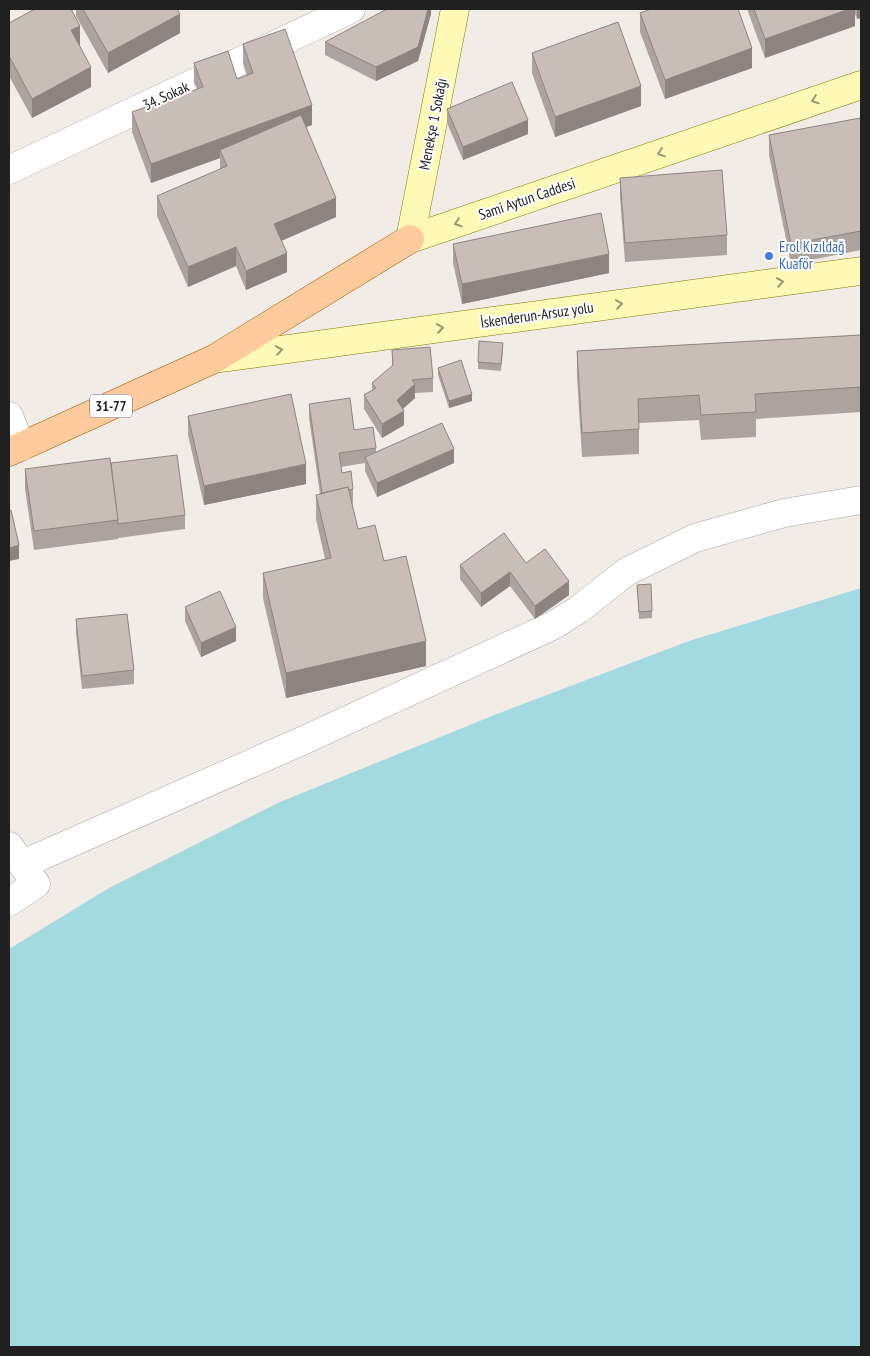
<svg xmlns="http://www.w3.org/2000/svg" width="870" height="1356" font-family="'PT Sans Narrow',sans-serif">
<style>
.water{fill:#a3d9e1}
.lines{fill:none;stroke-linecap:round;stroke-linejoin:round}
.street-casing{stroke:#a7a7a7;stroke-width:29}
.secondary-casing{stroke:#7c7d00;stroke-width:29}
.primary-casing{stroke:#9b5900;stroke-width:29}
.street{stroke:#fff;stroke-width:28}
.secondary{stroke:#fefab6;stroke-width:28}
.primary{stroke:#ffcb9c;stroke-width:28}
.wall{fill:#ada39e}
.shaded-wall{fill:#8d8481}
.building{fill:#c9bdb8;stroke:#8d8481}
.oneway{stroke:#9a9872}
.shop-dot{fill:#3f7fe0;stroke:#fff;stroke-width:2}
.labels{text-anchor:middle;stroke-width:4;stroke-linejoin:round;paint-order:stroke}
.shield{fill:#fff;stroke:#636363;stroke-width:1}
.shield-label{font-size:14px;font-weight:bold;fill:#202020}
.street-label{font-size:15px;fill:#202020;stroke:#fff}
.shop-label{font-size:15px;fill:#366cbe;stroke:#fff;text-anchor:start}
</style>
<rect width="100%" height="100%" fill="#f1ece5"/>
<polygon class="water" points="861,588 861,1347 9,1347 9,949 109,888 280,802 497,714 689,641"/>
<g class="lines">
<g class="street-casing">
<g id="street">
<polyline points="9,170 351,9"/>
<polyline points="9,416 21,447"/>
<polyline points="9,846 36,884 9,902"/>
<polyline points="23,864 302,741 554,625 578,610 626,572 695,538 784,513 861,500"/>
</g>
</g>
<g class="secondary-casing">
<g id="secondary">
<polyline points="410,239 861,85"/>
<polyline points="410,239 455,9"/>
<polyline points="214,359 861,271"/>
</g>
</g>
<g class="primary-casing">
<polyline id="primary" points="9,452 214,359 410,239"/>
</g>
<use href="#street" class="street"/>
<use href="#secondary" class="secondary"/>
<use href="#primary" class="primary"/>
</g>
<g class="wall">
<polygon points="76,9 177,9 180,33 108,73 76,16"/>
<polygon points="431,9 431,14 418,61 376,81 325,55 325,42"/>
<polygon points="747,9 861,9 861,18 857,19 855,14 855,26 765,58"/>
<polygon points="640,13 752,68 665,99 640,32"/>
<polygon points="9,23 80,45 79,46 91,87 32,118 9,76"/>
<polygon points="243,44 312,125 306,127 336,217 281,241 287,272 246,290 236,266 188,287 157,216 157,196 220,169 220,158 151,183 132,132 132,112 197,89 194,83 194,63 237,79 247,76 243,64"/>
<polygon points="532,53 641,106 555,137 532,73"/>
<polygon points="447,109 528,134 463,160 447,123"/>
<polygon points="861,126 861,250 791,264 769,155 769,135"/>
<polygon points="620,178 727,235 727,255 625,262 620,197"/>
<polygon points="453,244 609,273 462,304 453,263"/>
<polygon points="861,335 861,412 756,419 756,437 701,440 699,420 639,423 639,454 582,457 577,376 577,351"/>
<polygon points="392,350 433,378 433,392 415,393 415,398 403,409 404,425 382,438 364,409 364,395 372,390 372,383 392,366"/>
<polygon points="503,350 501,371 478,369 478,362"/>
<polygon points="438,368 472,401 449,408 438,375"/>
<polygon points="309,404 354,430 376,448 376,452 454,463 377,497 365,471 365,463 341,467 342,473 353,489 353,503 352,503 358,529 384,561 426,666 286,698 263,598 263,573 325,559 316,519 316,495 320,494 309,418"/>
<polygon points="188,416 306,484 204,505 188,435"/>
<polygon points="111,463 185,515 185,529 118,538 118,539 34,550 25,489 25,469"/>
<polygon points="526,563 569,595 535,619 510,586 481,607 460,579 460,565"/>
<polygon points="637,585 652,611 652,618 639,619"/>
<polygon points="185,607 236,641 201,657 185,621"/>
<polygon points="76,619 134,670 134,684 82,689 76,633"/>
</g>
<g class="shaded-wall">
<polygon points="428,9 431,9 431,14 418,61 376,81 376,67"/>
<polygon points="849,9 855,9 855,26 765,58 765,39"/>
<polygon points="857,9 861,9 861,18 857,19"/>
<polygon points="180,14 180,33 108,73 108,53"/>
<polygon points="80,26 80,45 71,50 71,30"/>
<polygon points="752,48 752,68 665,99 665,80"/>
<polygon points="91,67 91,87 32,118 32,99"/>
<polygon points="641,86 641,106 555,137 555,117"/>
<polygon points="312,105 312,125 223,157 220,150 220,158 151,183 151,164"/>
<polygon points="528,120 528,134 463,160 463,147"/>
<polygon points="336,198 336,217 274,244 274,224"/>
<polygon points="236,247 236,266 188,287 188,267"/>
<polygon points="287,253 287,272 246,290 246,271"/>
<polygon points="609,254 609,273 462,304 462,284"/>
<polygon points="415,384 415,398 397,414 397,400"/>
<polygon points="472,394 472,401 449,408 449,401"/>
<polygon points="404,411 404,425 382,438 382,424"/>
<polygon points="454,449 454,463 377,497 377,483"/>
<polygon points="306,464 306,484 204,505 204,486"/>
<polygon points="19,545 19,559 9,561 9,548"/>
<polygon points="510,572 510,586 481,607 481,593"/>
<polygon points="569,581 569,595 535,619 535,606"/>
<polygon points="236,627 236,641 201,657 201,643"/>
<polygon points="426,641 426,666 286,698 286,673"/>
</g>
<g class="building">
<polygon points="35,9 71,9 80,26 71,30 91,67 32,99 9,56 9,23"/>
<polygon points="83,9 177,9 180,14 108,53"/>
<polygon points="387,9 428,9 418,47 376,67 325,42"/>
<polygon points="651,9 738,9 752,48 665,80 640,13"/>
<polygon points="754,9 849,9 765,39"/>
<polygon points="618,22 641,86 555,117 532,53"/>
<polygon points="285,29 312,105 151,164 132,112 203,87 194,63 228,51 237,79 253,73 243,44"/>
<polygon points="512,82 528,120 463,147 447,109"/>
<polygon points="301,115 336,198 274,224 287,253 246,271 236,247 188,267 157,196 227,166 220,150"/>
<polygon points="860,118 861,126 861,231 791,244 769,135"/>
<polygon points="722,170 727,235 625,243 620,178"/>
<polygon points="601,213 609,254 462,284 453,244"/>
<polygon points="861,335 861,387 755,394 756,412 701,415 699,395 638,399 639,429 582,433 577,351"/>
<polygon points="479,341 503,343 501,364 478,362"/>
<polygon points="430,347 433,378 412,380 415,384 397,400 404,411 382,424 364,395 376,388 372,383 393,365 392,350"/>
<polygon points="461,360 472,394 449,401 438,368"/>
<polygon points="291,394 306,464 204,486 188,416"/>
<polygon points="350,398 354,430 373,427 376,448 339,453 342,473 351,471 353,489 349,490 348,487 322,493 309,404"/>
<polygon points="442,423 454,449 377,483 365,457"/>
<polygon points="177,455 185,515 118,524 111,463"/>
<polygon points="110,458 118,520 34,531 25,469"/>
<polygon points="348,487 358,529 375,525 384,561 406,556 426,641 286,673 263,573 331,558 316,495"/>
<polygon points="9,510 11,510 19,545 9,548"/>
<polygon points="504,533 526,563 545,549 569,581 535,606 510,572 481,593 460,565"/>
<polygon points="651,584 652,611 639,612 637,585"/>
<polygon points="220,591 236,627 201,643 185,607"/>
<polygon points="127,614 134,670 82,676 76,619"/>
</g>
<defs><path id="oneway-chevron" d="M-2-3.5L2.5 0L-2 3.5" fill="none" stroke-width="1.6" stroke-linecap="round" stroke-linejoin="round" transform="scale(1.25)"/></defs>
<g class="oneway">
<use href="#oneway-chevron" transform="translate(815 100) rotate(161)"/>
<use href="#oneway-chevron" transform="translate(661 153) rotate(161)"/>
<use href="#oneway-chevron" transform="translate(458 223) rotate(161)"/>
<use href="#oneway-chevron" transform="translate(780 282) rotate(-8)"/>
<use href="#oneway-chevron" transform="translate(619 304) rotate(-8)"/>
<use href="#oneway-chevron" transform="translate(440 328) rotate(-8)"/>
<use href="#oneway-chevron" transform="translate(279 350) rotate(-8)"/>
</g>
<circle class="shop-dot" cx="769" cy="256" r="5"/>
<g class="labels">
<rect class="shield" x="90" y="394.5" width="42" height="23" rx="4"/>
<g class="shield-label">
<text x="111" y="411">31-77</text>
</g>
<g class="street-label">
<text transform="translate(166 96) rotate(-25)" y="5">34. Sokak</text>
<text transform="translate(433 124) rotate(-79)" y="5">Menekşe 1 Sokağı</text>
<text transform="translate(527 199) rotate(-19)" y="5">Sami Aytun Caddesi</text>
<text transform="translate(537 315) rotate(-8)" y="5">İskenderun-Arsuz yolu</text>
</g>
<g class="shop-label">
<text x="779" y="252">Erol Kızıldağ<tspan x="779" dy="17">Kuaför</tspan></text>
</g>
</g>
<rect width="870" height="1356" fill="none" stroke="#202020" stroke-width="20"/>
</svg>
